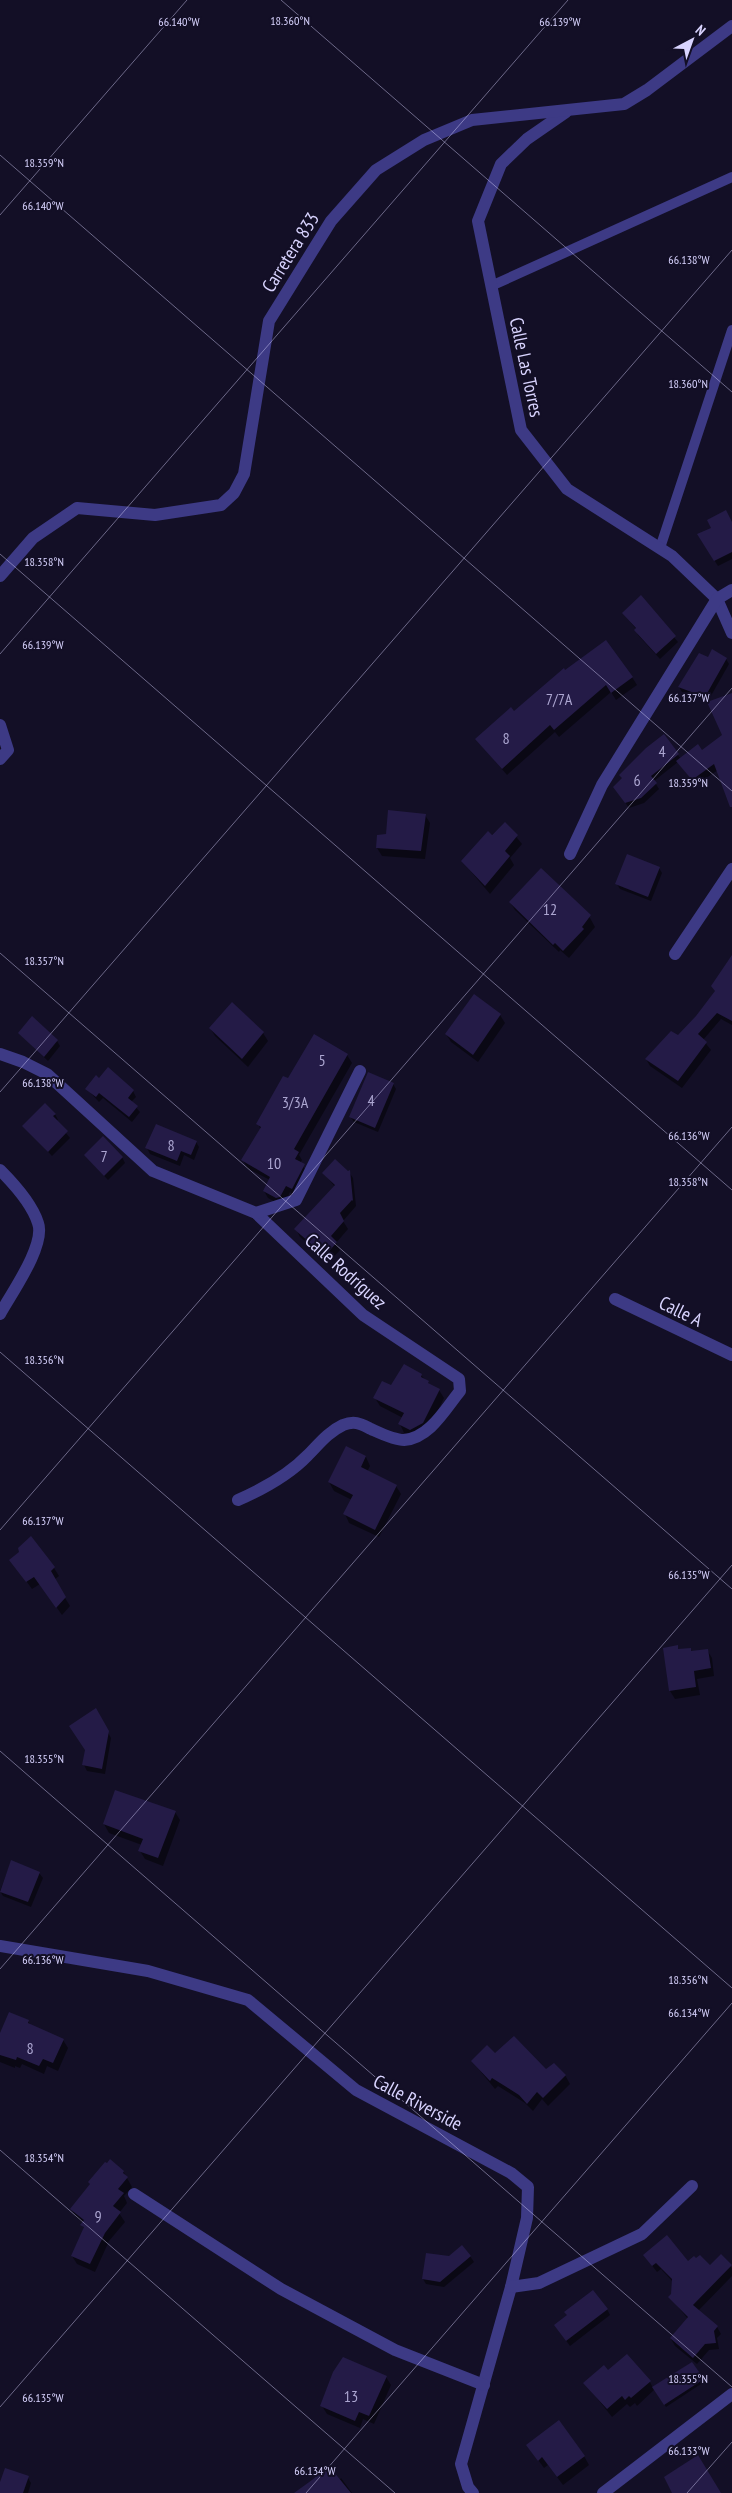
<svg xmlns="http://www.w3.org/2000/svg" width="732" height="2493" font-family="'PT Sans Narrow',sans-serif">
<style>
.shadow{fill:#0007}
.building{fill:#241b47}
.lines{fill:none;stroke-linecap:round;stroke-linejoin:round}
.service{stroke:#3d3a85;stroke-width:10}
.minor{stroke:#3d3a85;stroke-width:12}
.tertiary{stroke:#3d3a85;stroke-width:12}
.ticks{fill:none;stroke:#d9d4ff;stroke-width:1;stroke-opacity:0.45}
.labels{text-anchor:middle;stroke-width:4;stroke-linejoin:round;paint-order:stroke}
.number-label{font-size:16px;fill:#aca6d1}
.street-label{font-size:19px;fill:#d9d4ff;stroke:#130f26}
.ticks-label{font-size:12px;text-anchor:middle;fill:#d9d4ff;stroke:#130f26;stroke-width:4;stroke-linejoin:round;paint-order:stroke}
</style>
<rect width="100%" height="100%" fill="#130f26"/>
<g class="shadow">
<polygon points="732,524 732,559 718,566 698,535"/>
<polygon points="623,613 655,615 678,642 660,659 638,635 636,629"/>
<polygon points="708,659 726,659 729,664 708,701 682,692 679,687"/>
<polygon points="563,670 632,677 637,685 616,700 611,692 559,737 555,732 507,775 477,740 514,713"/>
<polygon points="732,695 732,805 718,770 696,785 678,762 654,781 659,789 644,803 629,808 618,792 663,735 681,759 702,751 724,736"/>
<polygon points="425,815 430,823 425,859 382,856 377,848 378,836 387,835"/>
<polygon points="505,823 522,844 510,858 514,865 490,894 462,861"/>
<polygon points="659,868 662,873 651,901 620,889 617,884"/>
<polygon points="541,869 590,918 595,927 569,958 560,950 559,952 515,910 510,902"/>
<polygon points="732,971 732,1025 721,1019 703,1040 711,1050 682,1088 650,1066 646,1059 678,1036 697,1017"/>
<polygon points="232,1004 263,1033 268,1041 248,1067 215,1036 210,1028"/>
<polygon points="500,1015 505,1023 478,1062 451,1042 446,1034"/>
<polygon points="19,1033 57,1041 60,1046 48,1061"/>
<polygon points="314,1036 347,1055 352,1063 299,1155 302,1160 300,1163 308,1173 297,1196 290,1192 284,1204 281,1205 268,1198 264,1191 270,1180 247,1168 243,1160 261,1130 258,1124 288,1080"/>
<polygon points="393,1084 396,1089 378,1132 354,1122 350,1116"/>
<polygon points="87,1089 133,1091 136,1097 131,1102 140,1112 132,1122 103,1098 99,1102"/>
<polygon points="55,1114 58,1120 56,1121 70,1138 52,1156 24,1126"/>
<polygon points="196,1142 199,1147 194,1160 184,1155 180,1166 150,1154 147,1148"/>
<polygon points="85,1155 122,1157 125,1163 108,1180"/>
<polygon points="349,1172 353,1178 356,1206 343,1221 348,1229 336,1243 340,1250 329,1262 300,1237 296,1229 335,1187 324,1173"/>
<polygon points="421,1375 430,1385 439,1390 444,1398 428,1431 416,1438 404,1433 400,1424 403,1418 380,1406 375,1398 392,1387"/>
<polygon points="346,1448 366,1457 370,1466 367,1472 396,1486 401,1494 379,1537 349,1523 345,1514 352,1500 334,1491 329,1482"/>
<polygon points="11,1560 54,1568 59,1576 54,1580 70,1606 62,1615 40,1584 32,1589"/>
<polygon points="677,1647 679,1651 690,1649 692,1652 707,1650 712,1658 714,1676 697,1679 700,1695 675,1699 670,1691"/>
<polygon points="95,1709 111,1738 105,1774 87,1771 84,1765"/>
<polygon points="175,1812 180,1820 163,1866 145,1859 140,1851 142,1845 109,1833 104,1824"/>
<polygon points="11,1862 39,1873 43,1878 31,1907 3,1896 0,1891"/>
<polygon points="28,2021 31,2026 63,2040 68,2048 58,2071 47,2066 44,2074 22,2064 20,2068 15,2066 15,2068 0,2062 0,2039"/>
<polygon points="495,2055 565,2075 570,2084 548,2106 542,2099 533,2111 525,2103 498,2086 495,2089 472,2061"/>
<polygon points="123,2171 132,2187 124,2196 127,2203 119,2213 125,2222 109,2241 95,2272 77,2264 72,2256 84,2229 83,2223 76,2217 71,2209"/>
<polygon points="644,2255 710,2267 721,2256 732,2268 732,2276 698,2311 717,2327 721,2334 717,2338 719,2349 709,2350 697,2364 675,2346 671,2339 688,2319 670,2297 672,2294 673,2282 661,2269 657,2272"/>
<polygon points="470,2256 474,2262 444,2287 426,2284 423,2279 449,2257"/>
<polygon points="607,2309 610,2315 570,2346 559,2331"/>
<polygon points="691,2363 704,2382 666,2407 655,2389 637,2406 635,2403 630,2407 627,2404 612,2417 585,2383 608,2372 650,2382 653,2388"/>
<polygon points="386,2377 391,2385 374,2424 363,2419 360,2428 327,2414 322,2406"/>
<polygon points="533,2453 584,2456 589,2465 563,2485 548,2465 544,2468"/>
<polygon points="28,2478 31,2483 28,2493 0,2493 0,2485"/>
<polygon points="341,2478 352,2493 296,2493 339,2481"/>
</g>
<g class="building">
<polygon points="726,510 732,522 732,552 714,561 697,534 711,528 707,520"/>
<polygon points="641,595 676,636 656,654 634,630 636,628 622,613"/>
<polygon points="606,640 633,677 611,693 606,685 554,730 550,725 502,769 475,739 511,707 514,711 564,668 565,670"/>
<polygon points="712,649 727,658 705,697 678,687 699,653 708,657"/>
<polygon points="732,693 732,807 730,807 714,764 692,780 676,761 698,744 702,750 722,735 707,702"/>
<polygon points="664,734 679,754 651,776 657,783 641,798 625,803 613,787 622,778 619,775 646,748"/>
<polygon points="388,810 426,814 421,851 376,848 377,835 386,834"/>
<polygon points="505,822 518,835 505,851 510,856 485,886 461,861 488,831 492,835"/>
<polygon points="627,854 660,867 648,897 615,884"/>
<polygon points="541,868 591,915 582,927 584,929 563,951 555,943 553,945 509,902"/>
<polygon points="732,955 732,1021 717,1013 698,1034 707,1042 678,1081 645,1059 671,1031 678,1035 696,1016 715,991 711,986"/>
<polygon points="474,994 501,1014 473,1055 445,1034"/>
<polygon points="232,1002 264,1032 242,1059 209,1028"/>
<polygon points="32,1016 58,1040 44,1057 18,1033"/>
<polygon points="314,1034 348,1054 294,1149 299,1152 295,1159 305,1164 292,1189 286,1186 280,1197 276,1198 263,1191 270,1177 241,1160 261,1127 256,1124 283,1076 288,1078"/>
<polygon points="108,1067 134,1090 128,1098 138,1106 129,1117 99,1093 96,1097 85,1089 96,1075 99,1078"/>
<polygon points="368,1072 394,1083 375,1128 349,1117"/>
<polygon points="45,1103 56,1114 53,1116 68,1131 48,1152 22,1126"/>
<polygon points="156,1124 197,1141 191,1155 181,1151 177,1161 145,1148"/>
<polygon points="103,1136 123,1157 104,1176 84,1155"/>
<polygon points="335,1159 348,1171 350,1170 353,1201 352,1200 340,1213 344,1221 331,1236 337,1242 325,1256 294,1229 335,1185 322,1173"/>
<polygon points="404,1364 422,1374 421,1377 429,1381 428,1383 440,1389 423,1423 410,1430 398,1424 404,1413 373,1398 382,1381 391,1385"/>
<polygon points="346,1446 366,1456 361,1467 397,1485 375,1530 343,1514 353,1495 328,1482"/>
<polygon points="31,1536 55,1567 51,1571 66,1597 56,1608 34,1577 26,1582 9,1560 19,1552 18,1548"/>
<polygon points="678,1645 678,1649 691,1648 691,1651 708,1649 711,1668 694,1671 696,1687 669,1691 663,1648"/>
<polygon points="96,1708 109,1731 102,1769 82,1765 85,1750 69,1726"/>
<polygon points="115,1790 176,1811 158,1858 138,1851 143,1839 103,1824"/>
<polygon points="11,1860 40,1872 28,1902 0,1892"/>
<polygon points="9,2012 29,2020 28,2023 64,2039 53,2063 43,2059 39,2066 17,2057 16,2060 0,2055 0,2033"/>
<polygon points="514,2036 546,2069 554,2063 566,2075 543,2098 537,2092 527,2104 519,2095 492,2078 490,2081 471,2061 487,2045 495,2053"/>
<polygon points="110,2159 124,2171 123,2173 128,2177 118,2189 124,2193 113,2206 121,2212 105,2233 90,2264 71,2256 84,2227 80,2225 84,2220 70,2209 90,2184 88,2182 105,2162 107,2163"/>
<polygon points="667,2235 688,2261 694,2256 696,2258 700,2255 710,2265 721,2254 732,2265 693,2305 718,2326 714,2331 716,2343 705,2344 693,2358 670,2338 688,2317 668,2297 671,2294 672,2279 656,2263 652,2266 643,2255"/>
<polygon points="462,2245 471,2256 440,2282 422,2279 426,2253 449,2256"/>
<polygon points="593,2290 608,2309 566,2341 554,2325 567,2315 564,2312"/>
<polygon points="627,2354 651,2381 631,2398 629,2396 625,2400 622,2396 607,2409 583,2383 604,2365 608,2370"/>
<polygon points="343,2357 387,2376 369,2416 359,2412 355,2421 320,2406 333,2372"/>
<polygon points="692,2362 704,2379 664,2405 652,2387"/>
<polygon points="559,2420 585,2456 557,2477 542,2457 538,2461 526,2445"/>
<polygon points="698,2455 721,2493 672,2493 664,2477"/>
<polygon points="329,2466 351,2493 294,2493 312,2480"/>
<polygon points="5,2468 29,2476 23,2493 0,2493 0,2482"/>
</g>
<g class="lines">
<g class="service">
<polyline points="491,286 732,177"/>
<polyline points="660,548 732,330"/>
</g>
<g class="minor">
<polyline points="566,112 527,139 501,164 478,221 521,430 567,489 672,556 717,599 732,633"/>
<polyline points="570,854 602,785 717,599 732,590"/>
<polyline points="675,954 732,869"/>
<path d="M0,1054l23,8 24,12 106,97 103,42 107,102 96,64 1,12c-14,17 -30,47 -56,49 -10,0 -24,-7 -33,-11 -10,-5 -16,-9 -28,-4 -15,7 -24,19 -35,30 -19,20 -45,34 -70,45"/>
<polyline points="256,1213 296,1200 360,1071"/>
<polyline points="615,1299 732,1355"/>
<polyline points="0,1946 148,1971 248,2000 356,2090 511,2173 528,2187 527,2218 511,2287 461,2464 468,2487 473,2493"/>
<polyline points="134,2194 281,2289 395,2350 484,2385"/>
<polyline points="511,2287 539,2283 642,2234 692,2186"/>
<polyline points="603,2493 732,2394"/>
</g>
<g class="tertiary">
<polyline points="0,576 33,538 77,508 155,515 221,505 234,493 244,474 269,321 331,221 376,170 424,140 472,120 624,104 647,90 732,26"/>
<polyline points="0,725 8,750 0,759"/>
<path d="M0,1170c14,14 32,34 38,53 8,22 -27,71 -38,91"/>
</g>
</g>
<path class="ticks" d="M281,0l451,392M0,155l732,636M0,215l187,-215M0,554l732,636M0,654l568,-654M0,953l732,636M0,1092l732,-842M0,1352l732,636M0,1530l732,-842M0,1751l732,636M0,1969l732,-842M0,2150l395,343M0,2407l732,-842M306,2493l426,-490M687,2493l45,-51"/>
<g class="labels">
<g class="number-label">
<text x="559" y="705">7/7A</text>
<text x="506" y="744">8</text>
<text x="662" y="757">4</text>
<text x="637" y="786">6</text>
<text x="550" y="915">12</text>
<text x="322" y="1066">5</text>
<text x="371" y="1106">4</text>
<text x="295" y="1108">3/3A</text>
<text x="171" y="1151">8</text>
<text x="104" y="1162">7</text>
<text x="274" y="1169">10</text>
<text x="30" y="2054">8</text>
<text x="98" y="2222">9</text>
<text x="351" y="2402">13</text>
</g>
<g class="street-label">
<text transform="translate(290 252) rotate(-58)" y="7">Carretera 833</text>
<text transform="translate(527 367) rotate(78)" y="7">Calle Las Torres</text>
<text transform="translate(346 1271) rotate(42)" y="7">Calle Rodríguez</text>
<text transform="translate(681 1311) rotate(26)" y="7">Calle A</text>
<text transform="translate(418 2102) rotate(28)" y="7">Calle Riverside</text>
</g>
</g>
<g class="ticks-label">
<text x="290" y="25">18.360°N</text>
<text x="179" y="26">66.140°W</text>
<text x="560" y="26">66.139°W</text>
<text x="44" y="167">18.359°N</text>
<text x="43" y="210">66.140°W</text>
<text x="689" y="264">66.138°W</text>
<text x="688" y="388">18.360°N</text>
<text x="44" y="566">18.358°N</text>
<text x="43" y="649">66.139°W</text>
<text x="689" y="702">66.137°W</text>
<text x="688" y="787">18.359°N</text>
<text x="44" y="965">18.357°N</text>
<text x="43" y="1087">66.138°W</text>
<text x="689" y="1140">66.136°W</text>
<text x="688" y="1186">18.358°N</text>
<text x="44" y="1364">18.356°N</text>
<text x="43" y="1525">66.137°W</text>
<text x="689" y="1579">66.135°W</text>
<text x="44" y="1763">18.355°N</text>
<text x="43" y="1964">66.136°W</text>
<text x="688" y="1984">18.356°N</text>
<text x="689" y="2017">66.134°W</text>
<text x="44" y="2162">18.354°N</text>
<text x="688" y="2383">18.355°N</text>
<text x="43" y="2402">66.135°W</text>
<text x="689" y="2455">66.133°W</text>
<text x="315" y="2475">66.134°W</text>
</g>
<g transform="translate(692 40) rotate(41)" stroke="#130f26" stroke-width="4" paint-order="stroke">
<path d="M0-4L9 19L0 12L-9 19Z" fill="#d9d4ff"/>
<text y="-8" font-size="14" font-weight="bold" text-anchor="middle" fill="#d9d4ff">N</text>
</g>
</svg>
